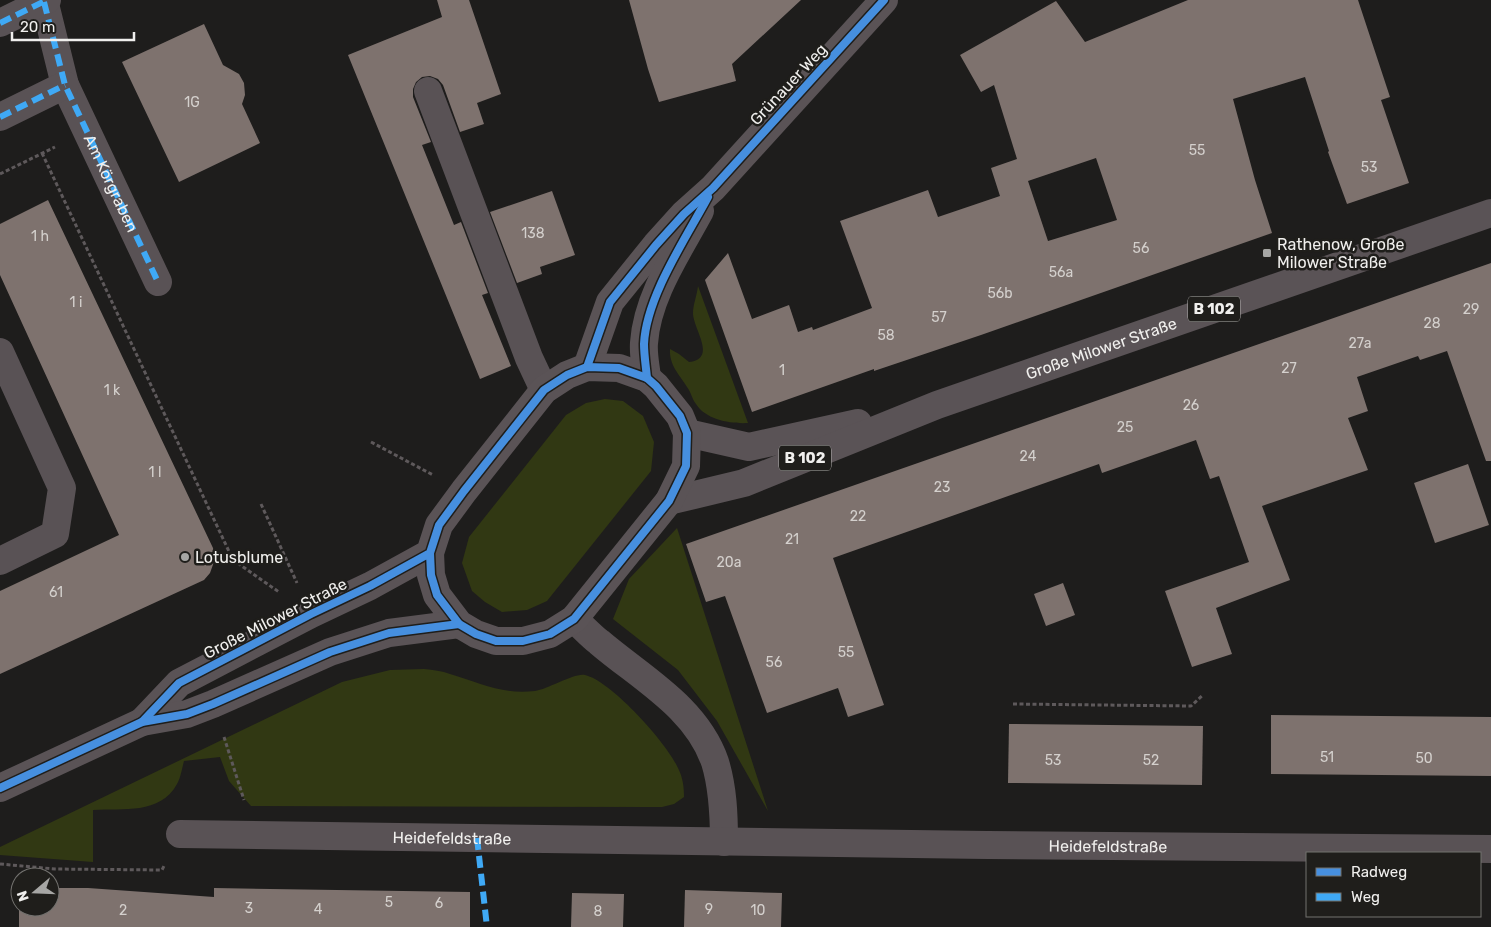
<svg xmlns="http://www.w3.org/2000/svg" width="1491" height="927" font-family="Rubik,sans-serif">
<style>
.green{fill:#313813}
.building{fill:#7e726e;fill-rule:evenodd}
.lines{fill:none;stroke-linecap:round;stroke-linejoin:round}
.path{stroke:#5e595b;stroke-width:3;stroke-dasharray:4 2.5;stroke-linecap:butt}
.minor{stroke:#595255;stroke-width:28}
.major{stroke:#5a5356;stroke-width:28}
.quiet{stroke:#3fa9f5;stroke-width:6;stroke-dasharray:12 6;stroke-linecap:butt}
.cycleway-casing{stroke:#1f1e1b;stroke-width:11}
.cycleway{stroke:#468fdf;stroke-width:8}
.poi-dot{fill:#a6a6a4;stroke:#1f1e1b;stroke-width:2}
.labels{text-anchor:middle;stroke-width:5;stroke-linejoin:round;paint-order:stroke}
.number-label{font-size:14px;fill:#d4d0cd}
.shield{fill:#1f1e1b;stroke:#b1b0ae;stroke-width:1}
.shield-label{font-size:15px;font-weight:bold;fill:#f0efed}
.street-label{font-size:16px;fill:#f0efed;stroke:#1f1e1b}
.poi-label{font-size:16px;fill:#f0efed;stroke:#1f1e1b;text-anchor:start}
</style>
<rect width="100%" height="100%" fill="#1e1d1c"/>
<g class="green">
<path d="M698,286l50,137c-17,1 -42,-3 -52,-19 -4,-5 -5,-12 -9,-17 -8,-13 -18,-22 -17,-38l9,5 10,8c29,-3 4,-33 4,-49 0,-8 4,-18 5,-27z"/>
<polygon points="605,399 623,401 643,416 654,442 651,471 547,601 527,610 502,612 485,602 472,591 462,563 469,537 566,415 586,403"/>
<polygon points="677,528 768,811 717,721 678,670 613,619 629,579"/>
<path d="M424,669c9,1 18,2 26,5 30,9 53,21 85,17 13,-2 41,-19 50,-16 26,6 82,68 93,93 5,10 6,19 6,29l-10,7 -12,3 -411,-1 -22,-25 -9,-24 -36,4c-2,7 -3,16 -7,23 -17,31 -54,24 -84,26v52l-93,-7v-8l342,-165 48,-12z"/>
</g>
<g class="building">
<polygon points="437,0 469,0 501,94 477,103 484,124 460,132 443,85 438,79 430,76 422,77 416,82 413,89 413,97 431,142 422,145 454,225 461,222 488,293 482,295 511,366 480,379 348,55 442,17"/>
<polygon points="629,0 801,0 732,64 736,81 659,102 648,69"/>
<path d="M1188,0h170l32,97 -9,3 28,83 -62,21 -19,-52 1,-1 -24,-74 -72,22 22,81 17,53 -291,102 -107,36v-2l-122,43 -47,-132 23,-27 24,66 37,-14 9,27 14,-5 1,3 59,-22 -32,-87 88,-31 10,27 62,-21 -9,-28 26,-9 -23,-74 -13,7 -21,-37 96,-54 29,41zM1096,158l21,62 -69,21 -20,-60z"/>
<polygon points="204,24 223,65 239,74 244,83 245,95 242,104 260,143 179,182 122,62"/>
<polygon points="552,191 575,255 540,267 542,274 517,283 490,212"/>
<polygon points="48,200 213,548 215,559 210,573 204,580 0,674 0,591 119,535 0,275 0,224"/>
<polygon points="1491,263 1491,461 1486,461 1447,351 1420,360 1418,356 1357,377 1368,411 1348,418 1368,470 1262,506 1290,580 1216,608 1232,654 1192,667 1165,591 1249,562 1219,476 1210,479 1196,440 1102,473 1099,464 833,558 884,705 848,717 838,688 767,713 725,596 706,602 686,544"/>
<polygon points="1468,464 1489,525 1435,543 1414,483"/>
<polygon points="1063,583 1075,615 1046,626 1034,594"/>
<polygon points="1271,715 1491,717 1491,776 1271,774"/>
<polygon points="1009,724 1203,726 1202,785 1008,783"/>
<polygon points="19,888 20,907 50,907 50,888 88,888 214,897 214,888 470,892 470,927 19,927"/>
<polygon points="685,890 782,893 781,927 684,927"/>
<polygon points="572,893 624,894 623,927 571,927"/>
</g>
<g class="lines">
<g class="path">
<polyline points="42,153 233,560 279,592"/>
<polyline points="0,174 55,147"/>
<polyline points="371,442 433,475"/>
<polyline points="261,504 297,583"/>
<polyline points="1013,704 1191,706 1203,695"/>
<polyline points="224,737 244,800"/>
<polyline points="0,864 55,869 162,870 164,866"/>
</g>
<g class="minor">
<path id="s1" d="M44,0l21,85 93,197"/>
<polyline points="0,23 47,0"/>
<polyline points="428,91 529,358 544,390"/>
<polyline points="0,117 65,85"/>
<polyline points="0,352 62,488 55,534 0,561"/>
<path d="M574,619c8,7 16,16 25,23 42,36 97,65 116,120 8,26 9,53 9,80"/>
<path id="s2" d="M180,834l807,11 504,4"/>
</g>
<g class="major">
<polyline points="587,367 610,302 656,245 684,214 713,188 884,0"/>
<path d="M647,378c-1,-11 -4,-23 -3,-35 3,-47 34,-91 56,-132"/>
<polyline points="687,433 749,447 858,423"/>
<path id="s3" d="M669,501l75,-18 193,-78 554,-192"/>
<polyline points="142,722 179,683 311,614 370,586 430,553 439,525 464,491 544,390 567,375 587,367 619,368 647,378 656,386 680,416 687,433 686,466 669,501 574,619 550,634 523,641 496,641 476,634 459,624 437,595 431,575 430,553"/>
<polyline points="0,788 142,722 187,714 213,704 330,652 389,633 459,624"/>
</g>
<g class="quiet">
<polyline points="44,2 65,85 158,282"/>
<polyline points="0,23 47,0"/>
<polyline points="0,117 65,85"/>
<polyline points="477,838 487,927"/>
</g>
<g class="cycleway-casing">
<g id="cycleway">
<polyline points="587,367 610,302 656,245 684,214 713,188 884,0"/>
<path d="M647,378c-1,-11 -3,-23 -3,-34 2,-47 42,-106 64,-147"/>
<polyline points="142,722 179,683 311,614 370,586 430,553 439,525 464,491 544,390 567,375 587,367 619,368 647,378 656,386 680,416 687,433 686,466 669,501 574,619 550,634 523,641 496,641 476,634 459,624 437,595 431,575 430,553"/>
<polyline points="0,788 142,722 187,714 213,704 330,652 389,633 459,624"/>
</g>
</g>
<use href="#cycleway" class="cycleway"/>
</g>
<g class="poi-dot">
<rect x="1262" y="248" width="10" height="10" rx="2.5"/>
<circle cx="185" cy="557" r="5"/>
</g>
<g class="labels">
<g class="number-label">
<text x="192" y="107">1G</text>
<text x="1197" y="155">55</text>
<text x="1369" y="172">53</text>
<text x="533" y="238">138</text>
<text x="40" y="241">1 h</text>
<text x="1141" y="253">56</text>
<text x="1061" y="277">56a</text>
<text x="1000" y="298">56b</text>
<text x="76" y="307">1 i</text>
<text x="1471" y="314">29</text>
<text x="939" y="322">57</text>
<text x="1432" y="328">28</text>
<text x="886" y="340">58</text>
<text x="1360" y="348">27a</text>
<text x="1289" y="373">27</text>
<text x="782" y="375">1</text>
<text x="112" y="395">1 k</text>
<text x="1191" y="410">26</text>
<text x="1125" y="432">25</text>
<text x="1028" y="461">24</text>
<text x="155" y="477">1 l</text>
<text x="942" y="492">23</text>
<text x="858" y="521">22</text>
<text x="792" y="544">21</text>
<text x="729" y="567">20a</text>
<text x="56" y="597">61</text>
<text x="846" y="657">55</text>
<text x="774" y="667">56</text>
<text x="1327" y="762">51</text>
<text x="1424" y="763">50</text>
<text x="1053" y="765">53</text>
<text x="1151" y="765">52</text>
<text x="389" y="907">5</text>
<text x="439" y="908">6</text>
<text x="249" y="913">3</text>
<text x="318" y="914">4</text>
<text x="709" y="914">9</text>
<text x="123" y="915">2</text>
<text x="758" y="915">10</text>
<text x="598" y="916">8</text>
</g>
<g class="shield">
<rect x="1188" y="296.5" width="52" height="25" rx="4"/>
<rect x="779" y="445.5" width="52" height="25" rx="4"/>
</g>
<g class="shield-label">
<text x="1214" y="314">B 102</text>
<text x="805" y="463">B 102</text>
</g>
<g class="street-label">
<text transform="translate(788 84) rotate(-47)" y="6">Grünauer Weg</text>
<text dy="6" stroke="none"><textPath href="#s1" startOffset="196">Am Körgraben</textPath></text>
<text dy="6" stroke="none"><textPath href="#s3" startOffset="459">Große Milower Straße</textPath></text>
<text transform="translate(275 618) rotate(-27)" y="6">Große Milower Straße</text>
<text dy="6" stroke="none"><textPath href="#s2" startOffset="272">Heidefeldstraße</textPath></text>
<text dy="6" stroke="none"><textPath href="#s2" startOffset="928">Heidefeldstraße</textPath></text>
</g>
<g class="poi-label">
<text x="1277" y="250">Rathenow, Große<tspan x="1277" dy="18">Milower Straße</tspan></text>
<text x="195" y="563">Lotusblume</text>
</g>
</g>
<rect x="1306" y="852" width="175" height="65" fill="#1f1e1b" stroke="#73726f"/>
<rect x="1316" y="868" width="25" height="8" fill="#468fdf" stroke="#73726f"/>
<text x="1351" y="877" font-size="15" fill="#f0efed">Radweg</text>
<rect x="1316" y="893" width="25" height="8" fill="#3fa9f5" stroke="#73726f"/>
<text x="1351" y="902" font-size="15" fill="#f0efed">Weg</text>
<g transform="translate(35 892) rotate(251)"><circle r="24" fill="#1f1e1b" stroke="#73726f"/>
<path d="M0-4L9 19L0 12L-9 19Z" fill="#a6a6a4"/>
<text y="-8" font-size="14" font-weight="bold" text-anchor="middle" fill="#f0efed">N</text>
</g>
<path d="M12 32v8h122v-8" fill="none" stroke="#f0efed" stroke-width="2.5"/>
<text x="20" y="32" font-size="15" fill="#f0efed" stroke="#1f1e1b" stroke-width="4" paint-order="stroke">20 m</text>
</svg>
